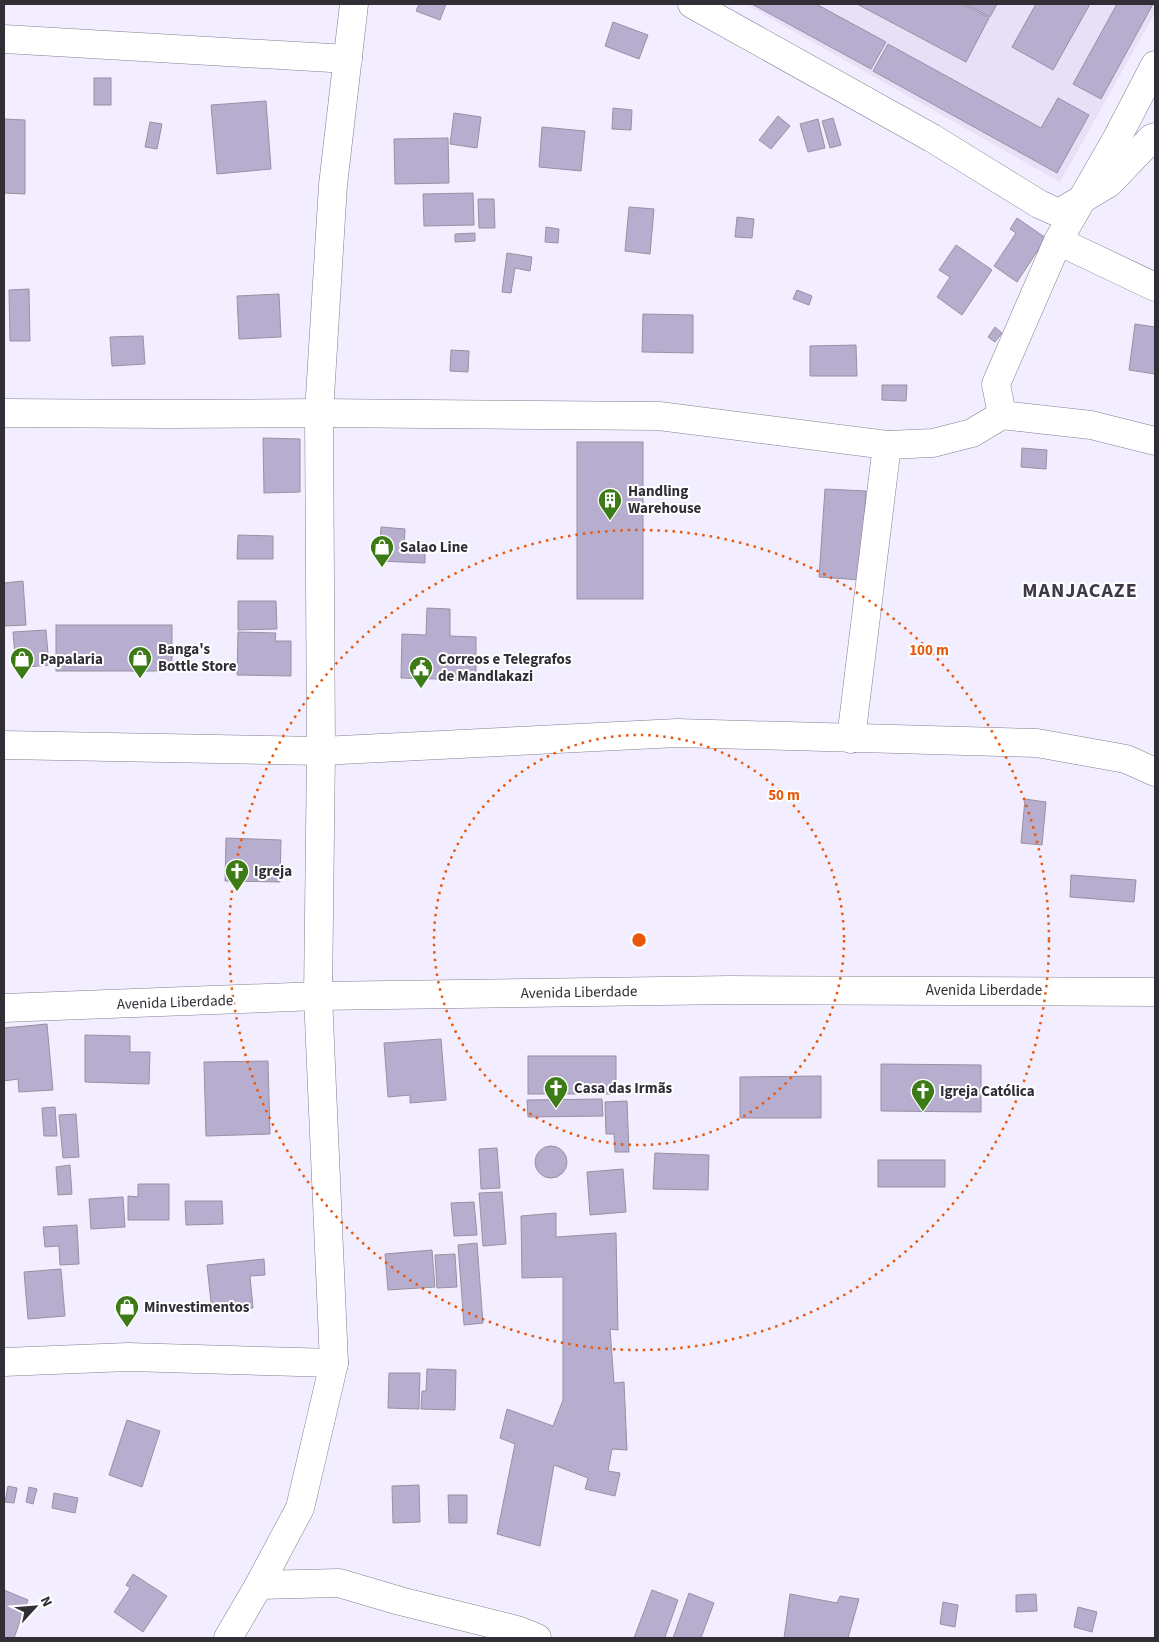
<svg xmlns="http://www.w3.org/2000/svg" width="1159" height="1642" font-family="'Source Sans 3',sans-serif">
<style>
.built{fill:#e7e0f7}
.building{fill:#b7adce;stroke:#9791a4}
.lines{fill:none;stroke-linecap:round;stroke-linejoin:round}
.minor-casing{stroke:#837d90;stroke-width:29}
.minor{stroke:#fff;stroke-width:28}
.ring{fill:none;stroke:#e8590c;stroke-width:2.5;stroke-dasharray:2.5 5}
.labels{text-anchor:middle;stroke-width:4;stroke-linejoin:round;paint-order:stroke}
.poi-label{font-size:15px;font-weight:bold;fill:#312e36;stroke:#fefefe;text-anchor:start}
.street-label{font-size:15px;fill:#312e36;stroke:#fefefe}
.district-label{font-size:20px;font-weight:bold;letter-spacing:1px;fill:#3e3849;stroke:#fefefe}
.centre{fill:#e8590c;stroke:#fefefe;stroke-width:2.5}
.ring-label{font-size:15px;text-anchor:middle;font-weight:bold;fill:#e8590c;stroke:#fefefe;stroke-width:4;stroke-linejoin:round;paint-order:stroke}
</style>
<rect width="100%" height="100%" fill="#f3eeff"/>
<polygon class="built" points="745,4 1155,4 1155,13 1060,182"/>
<g class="building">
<polygon points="419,4 446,4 440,20 416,11"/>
<polygon points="752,4 816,4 886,42 871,69"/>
<polygon points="857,4 963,4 989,18 966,62"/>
<polygon points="966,4 997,4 990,17"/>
<polygon points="1036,4 1090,4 1053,70 1012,47"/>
<polygon points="1117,4 1153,4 1101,99 1073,84"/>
<polygon points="613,22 648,35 639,59 605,46"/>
<polygon points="888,44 1041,128 1058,98 1089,115 1057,173 873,71"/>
<rect x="94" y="78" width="17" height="27"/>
<polygon points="266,101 271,169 217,174 211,105"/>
<polygon points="613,108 632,110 631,130 612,129"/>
<polygon points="454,113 481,117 477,148 450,144"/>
<polygon points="778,116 790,126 771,149 759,140"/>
<polygon points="833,118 841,145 830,148 822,121"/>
<polygon points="4,119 25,120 25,194 4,193"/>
<polygon points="818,119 825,148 808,152 800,124"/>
<polygon points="150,122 162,124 157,149 145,147"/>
<polygon points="542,127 585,131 581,171 539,167"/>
<polygon points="448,138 449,183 395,184 394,139"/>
<polygon points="473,193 474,225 424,226 423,194"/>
<polygon points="478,199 494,199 495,228 479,228"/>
<polygon points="629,207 654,209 650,254 625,251"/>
<polygon points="737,217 754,219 752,238 735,237"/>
<polygon points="1017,218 1046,238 1017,282 994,266 1016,233 1010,229"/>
<polygon points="546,227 559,229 558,243 545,242"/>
<polygon points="475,233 475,241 455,242 455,234"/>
<polygon points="956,245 992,270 962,315 937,297 950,277 939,270"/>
<polygon points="507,253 532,257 530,271 515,268 511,293 502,292"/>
<polygon points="29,289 30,341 10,341 9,290"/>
<polygon points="797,290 812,296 809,305 793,299"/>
<polygon points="279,294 281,337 239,339 237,296"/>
<polygon points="643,314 693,315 693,353 642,352"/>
<polygon points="1135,324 1155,327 1155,374 1129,370"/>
<polygon points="995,327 1002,333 995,342 988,337"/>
<polygon points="143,336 145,364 112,366 110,337"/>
<polygon points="856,345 857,376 810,376 810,346"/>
<polygon points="451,350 469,351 468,372 450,371"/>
<polygon points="882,385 907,385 906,401 882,400"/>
<polygon points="263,438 300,439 300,492 264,493"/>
<rect x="577" y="442" width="66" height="157"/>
<polygon points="1022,448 1047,450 1046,469 1021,467"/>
<polygon points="825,489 866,491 861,580 819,577"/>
<polygon points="381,527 405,529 404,548 425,549 425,563 379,561"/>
<polygon points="238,535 273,536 273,559 237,559"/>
<polygon points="23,581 26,625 4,626 4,583"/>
<polygon points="238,601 276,601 277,629 238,630"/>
<polygon points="427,608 450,609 450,636 476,637 476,680 401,678 402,634 426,635"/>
<rect x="56" y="625" width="116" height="46"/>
<polygon points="46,630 49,665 16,668 13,632"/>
<polygon points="238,632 276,633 275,641 291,641 291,676 237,675"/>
<polygon points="1025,799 1046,802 1042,845 1021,843"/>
<polygon points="226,838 281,840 280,882 225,881"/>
<polygon points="1071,875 1136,880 1134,902 1070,897"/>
<polygon points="47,1024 53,1090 19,1092 18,1079 4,1081 4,1028"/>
<polygon points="85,1035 130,1036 130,1052 150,1052 149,1084 85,1082"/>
<polygon points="441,1039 446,1100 410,1103 410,1095 388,1097 384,1043"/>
<rect x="528" y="1056" width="88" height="38"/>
<polygon points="268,1061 270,1134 206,1136 204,1062"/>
<polygon points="881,1064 981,1065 981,1112 881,1111"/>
<polygon points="821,1076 821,1118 740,1118 740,1077"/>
<polygon points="602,1099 603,1116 528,1117 527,1100"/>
<polygon points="627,1101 629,1152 615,1152 614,1134 606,1134 605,1102"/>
<polygon points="55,1107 57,1136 44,1136 42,1108"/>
<polygon points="76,1114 79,1157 63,1158 59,1115"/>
<circle cx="551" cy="1162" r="16"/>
<polygon points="497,1148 500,1188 481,1189 479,1149"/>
<polygon points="655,1153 709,1155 708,1190 653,1189"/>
<rect x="878" y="1160" width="67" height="27"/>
<polygon points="70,1165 72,1194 58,1195 56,1167"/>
<polygon points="623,1169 626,1212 590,1215 587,1172"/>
<polygon points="138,1184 169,1184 169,1220 128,1220 128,1196 138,1197"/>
<polygon points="502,1192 506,1244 483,1246 479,1193"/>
<polygon points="123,1197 125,1227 91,1229 89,1199"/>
<polygon points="185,1201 222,1201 223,1224 186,1225"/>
<polygon points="474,1202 477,1235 454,1236 451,1203"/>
<polygon points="556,1213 556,1237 616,1233 618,1330 610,1329 614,1383 624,1382 627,1450 612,1449 608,1471 620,1473 615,1496 585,1489 588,1478 554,1465 540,1546 497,1534 515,1444 500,1438 507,1409 553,1426 563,1400 563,1277 522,1278 521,1216"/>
<polygon points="77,1225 79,1264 60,1265 59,1246 45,1247 43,1227"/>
<polygon points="477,1243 483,1323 464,1325 458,1245"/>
<polygon points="432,1250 435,1287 388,1290 385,1254"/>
<polygon points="455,1254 457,1287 437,1288 435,1255"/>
<polygon points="264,1259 265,1275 250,1276 253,1308 212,1312 207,1265"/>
<polygon points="61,1269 65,1316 28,1319 24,1272"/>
<polygon points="427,1369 456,1370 455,1410 421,1409 422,1391 426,1391"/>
<polygon points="389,1373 420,1373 419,1409 388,1408"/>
<polygon points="127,1420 160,1431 142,1487 109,1475"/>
<polygon points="419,1485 420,1522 393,1523 392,1486"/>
<polygon points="8,1486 17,1488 14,1503 5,1502"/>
<polygon points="29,1487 37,1489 33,1504 26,1502"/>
<polygon points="54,1493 78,1498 75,1513 52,1508"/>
<polygon points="448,1495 467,1495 467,1523 449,1523"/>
<polygon points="133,1574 167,1596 143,1632 114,1612 130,1588 126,1585"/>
<polygon points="4,1590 28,1600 14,1638 4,1638"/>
<polygon points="652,1590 678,1600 665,1637 669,1638 634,1638"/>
<polygon points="689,1593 714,1603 701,1638 673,1638"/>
<polygon points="790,1594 837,1603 840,1596 859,1599 848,1638 784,1638"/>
<polygon points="1036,1594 1037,1611 1016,1612 1016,1595"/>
<polygon points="943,1602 958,1605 955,1627 940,1624"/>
<polygon points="1078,1607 1097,1612 1092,1632 1074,1627"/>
</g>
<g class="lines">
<g class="minor-casing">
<g id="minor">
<polyline points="692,4 932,138 1039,204 1059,213 1109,183 1152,138 1155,137"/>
<polyline points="4,39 348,59"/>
<polyline points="1155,65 1116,140 1058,241 996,384 1002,415 1091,425 1155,441"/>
<polyline points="1058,241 1155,287"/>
<polyline points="4,413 168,414 319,413 659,416 887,445 933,443 972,433 1002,415"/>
<polyline points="851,739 887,445"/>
<polyline points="4,745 321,751 677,733 1037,743 1126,759 1155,772"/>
<polyline points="4,1008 318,996 730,990 1155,992"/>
<polyline points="4,1362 128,1357 334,1363"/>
<polyline points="259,1585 339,1583 400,1601 517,1630 537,1638"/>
<polyline points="228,1638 259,1585 300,1508 334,1363 318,996 321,751 319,413 333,185 354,4"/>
</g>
</g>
<use href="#minor" class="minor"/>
</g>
<g class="ring">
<circle cx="639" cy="940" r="205"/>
<circle cx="639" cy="940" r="410"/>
</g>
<defs>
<g id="building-pin" transform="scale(1.25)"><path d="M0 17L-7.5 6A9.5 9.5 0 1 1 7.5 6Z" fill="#3d7b17" stroke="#fefefe"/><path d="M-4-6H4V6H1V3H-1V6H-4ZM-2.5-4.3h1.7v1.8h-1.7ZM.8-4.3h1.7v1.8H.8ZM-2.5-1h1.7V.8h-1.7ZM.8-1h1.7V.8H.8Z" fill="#fff"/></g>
<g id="shop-pin" transform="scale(1.25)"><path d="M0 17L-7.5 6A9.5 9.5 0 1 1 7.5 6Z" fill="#3d7b17" stroke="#fefefe"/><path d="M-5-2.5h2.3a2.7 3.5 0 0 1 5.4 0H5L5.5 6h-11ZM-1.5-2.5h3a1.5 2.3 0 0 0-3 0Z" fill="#fff"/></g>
<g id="civic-pin" transform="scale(1.25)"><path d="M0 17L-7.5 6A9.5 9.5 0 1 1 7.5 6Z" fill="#3d7b17" stroke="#fefefe"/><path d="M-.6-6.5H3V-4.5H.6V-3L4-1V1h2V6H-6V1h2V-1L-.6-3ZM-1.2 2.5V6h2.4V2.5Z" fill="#fff"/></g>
<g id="church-pin" transform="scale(1.25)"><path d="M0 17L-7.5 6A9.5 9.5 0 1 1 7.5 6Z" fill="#3d7b17" stroke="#fefefe"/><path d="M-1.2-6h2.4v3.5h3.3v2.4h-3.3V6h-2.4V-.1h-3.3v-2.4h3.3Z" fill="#fff"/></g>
</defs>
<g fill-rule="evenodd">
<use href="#building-pin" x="610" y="500"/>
<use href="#shop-pin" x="382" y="547"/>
<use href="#shop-pin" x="140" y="658"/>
<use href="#shop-pin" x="22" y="659"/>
<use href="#civic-pin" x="421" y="668"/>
<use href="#church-pin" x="237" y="871"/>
<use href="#church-pin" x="556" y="1088"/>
<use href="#church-pin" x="923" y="1091"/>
<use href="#shop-pin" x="127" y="1307"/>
</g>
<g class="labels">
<g class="poi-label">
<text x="628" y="496">Handling<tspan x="628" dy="17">Warehouse</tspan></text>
<text x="400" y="552">Salao Line</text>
<text x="158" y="654">Banga's<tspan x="158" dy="17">Bottle Store</tspan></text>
<text x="40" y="664">Papalaria</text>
<text x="438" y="664">Correos e Telegrafos<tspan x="438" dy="17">de Mandlakazi</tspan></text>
<text x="254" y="876">Igreja</text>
<text x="574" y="1093">Casa das Irmãs</text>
<text x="940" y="1096">Igreja Católica</text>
<text x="144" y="1312">Minvestimentos</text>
</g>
<g class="street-label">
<text x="984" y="995">Avenida Liberdade</text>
<text transform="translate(579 992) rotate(-1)" y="5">Avenida Liberdade</text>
<text transform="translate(175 1002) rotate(-2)" y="5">Avenida Liberdade</text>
</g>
<g class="district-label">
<text x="1080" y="597">MANJACAZE</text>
</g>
</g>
<circle cx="639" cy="940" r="8" class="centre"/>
<g class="ring-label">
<text x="929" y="655">100 m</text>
<text x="784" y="800">50 m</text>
</g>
<rect width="1159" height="1642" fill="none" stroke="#312e36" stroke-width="10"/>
<g transform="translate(35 1607) rotate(64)" stroke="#fefefe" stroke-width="4" paint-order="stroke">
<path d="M0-4L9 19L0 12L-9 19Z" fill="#312e36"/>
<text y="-8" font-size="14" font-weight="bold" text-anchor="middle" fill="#312e36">N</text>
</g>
</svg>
